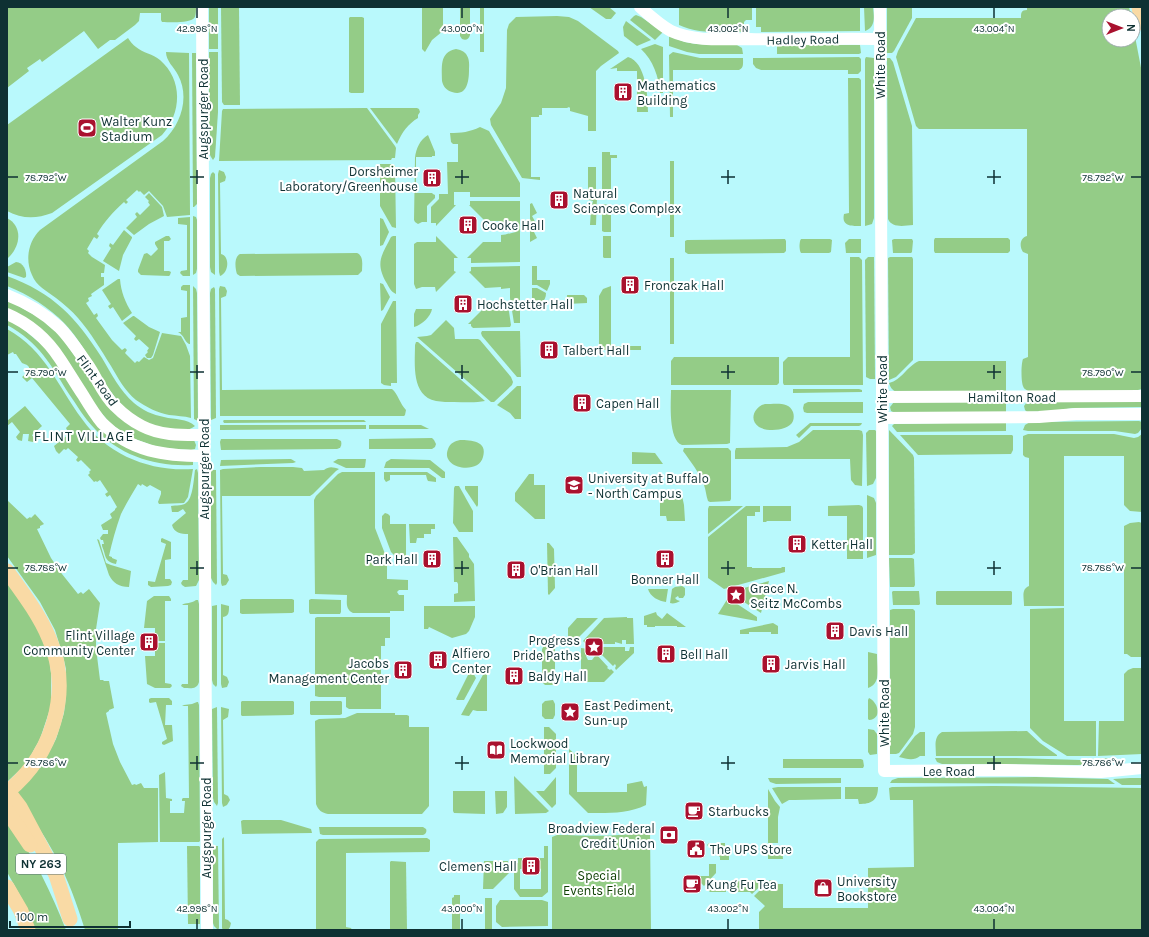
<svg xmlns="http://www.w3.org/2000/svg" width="1149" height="937" font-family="Karla,sans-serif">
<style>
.green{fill:#94cc87}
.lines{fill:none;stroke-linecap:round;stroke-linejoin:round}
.minor{stroke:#fff;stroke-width:12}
.major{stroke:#f9daa5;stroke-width:15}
.ticks{fill:none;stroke:#0e3133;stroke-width:1.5}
.labels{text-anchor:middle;stroke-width:4;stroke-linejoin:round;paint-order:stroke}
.shield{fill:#fff;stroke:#566f70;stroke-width:1}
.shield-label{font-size:12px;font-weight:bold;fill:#0e3133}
.street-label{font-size:13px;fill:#0e3133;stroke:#fff}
.poi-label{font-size:13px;fill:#0e3133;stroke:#fff;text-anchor:start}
.park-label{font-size:13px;fill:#0d3f00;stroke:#fff}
.neighbourhood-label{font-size:14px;letter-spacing:1px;fill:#0e3133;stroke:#fff}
.ticks-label{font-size:10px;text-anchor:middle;fill:#0e3133;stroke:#fff;stroke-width:4;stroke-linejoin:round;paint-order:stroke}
</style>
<rect width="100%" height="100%" fill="#b9f9fc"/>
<g class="green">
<path d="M7,7h189c0,3 0,7 -1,10 -4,7 -26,5 -33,5l-1,-2v-7h-21l-1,8 -4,4 -20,15h-5l-12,9 -14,-18 -42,31 -2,-3 -13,9 2,3 -22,17z"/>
<rect x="209" y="7" width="9" height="42"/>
<polygon points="221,7 239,7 240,105 224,105 222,102"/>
<polygon points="422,7 443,7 443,31 432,40 425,52 422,49"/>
<path d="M460,7h10v28c-1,4 -4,6 -8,4l-2,-3z"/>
<rect x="480" y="7" width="4" height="45"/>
<polygon points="589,7 609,7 616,13 611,19 606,19"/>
<path d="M679,7h73v13h-6l-2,2v4h-3v6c-21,0 -43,2 -62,-7z"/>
<polygon points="756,7 860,7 860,31 761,32 761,27 756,27"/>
<path d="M864,7h9c1,10 3,20 -8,24z"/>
<polygon points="887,7 912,7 912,18 894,51 892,53 887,53"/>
<path d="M1027,7h102l2,9h-22v24h24v-14l9,47v316l-8,2h-106c-3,-2 -4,-2 -5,-5 -2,-5 -2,-22 0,-27l5,-2v-103l-5,-2c-4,-6 -3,-14 4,-16v-107h-108l-3,-3 -20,-69 2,-6 18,-33h105c0,-5 0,-8 6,-8z"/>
<polygon points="636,15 641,17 663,32 655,40 630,20 634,16"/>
<polygon points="557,16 569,17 578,21 618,51 619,53 601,66 596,71 596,131 588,131 588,116 570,111 570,108 569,107 567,108 542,108 542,115 539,115 539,117 531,117 531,177 540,177 540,180 522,178 491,125 490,119 501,103 506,88 507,30 509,24 516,17"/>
<polygon points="350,17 362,17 364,18 364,92 363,93 351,93 349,92 349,18"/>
<polygon points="626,21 651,40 637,46 624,36 623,27"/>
<polygon points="669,36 685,42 696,44 737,45 742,48 743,54 699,54 687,52 669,46"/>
<path d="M128,38c2,3 5,7 8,9 7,6 17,7 24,13 23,20 22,53 2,75l-110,78c-16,6 -30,6 -45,-2v-86z"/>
<path d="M655,44l8,3v46h-3c-1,-16 -7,-33 -19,-44z"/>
<polygon points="802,45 860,45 861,53 859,54 777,54 777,46 801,46"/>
<path d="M456,49c12,2 14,10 13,21 0,11 -2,27 -17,22 -6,-2 -9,-6 -10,-11 0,-13 -3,-29 14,-32z"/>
<path d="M166,52l23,1 1,162 -23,2 -4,-11 -14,-15 -5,4 -4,-4 -1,1 -2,-2 -11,10 2,2 -2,2 -2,-2c-11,10 -20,20 -27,32l2,2 -2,3 -3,-2 -7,12 2,2 -1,2 4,4 13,8 -1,8h-3v4h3v8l-13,9 1,2 -4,2 1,3 -3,2 8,12 3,-2 1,3 -2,2 16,22 10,10 3,-2 2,2 -2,3 10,10 2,-2 2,1 5,-5 5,3 4,-2 9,-25 19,3 5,9 4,11 1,62c-7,-2 -14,-2 -22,-3 -11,-2 -23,-8 -33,-15 -11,-9 -18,-22 -25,-34 -10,-16 -20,-33 -33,-48 -6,-7 -14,-14 -22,-20 -9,-7 -20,-12 -24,-23 -7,-15 -4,-33 8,-45l123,-89c18,-16 27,-44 15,-66 -4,-8 -12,-14 -12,-23z"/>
<polygon points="209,52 218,52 218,112 215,157 213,160 211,157 209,153"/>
<path d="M673,52l27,6h43c0,5 1,10 -4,12h-66v47h-3l-1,-62z"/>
<polygon points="192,53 196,53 197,204 194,207 193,207"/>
<path d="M628,57c18,5 20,40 20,55h-11v-41h-20v-3l-7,1z"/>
<polygon points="859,57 861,59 861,71 858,74 848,74 848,70 761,70 756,68 753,64 753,58 756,58"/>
<polygon points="866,57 874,58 874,218 872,224 865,226 865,59"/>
<path d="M887,58h3l3,4 19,64 1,99c-10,1 -21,3 -25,-6z"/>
<path d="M848,78h11l2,2v146c-8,0 -20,1 -17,-12l5,-1z"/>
<polygon points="367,108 395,146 396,148 395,158 392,158 391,160 219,161 222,111 223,109"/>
<path d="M370,108h47l2,1 1,3 -2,3v3c-10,6 -16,14 -21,26z"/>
<path d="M480,127l9,4 31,52v14h-50v-5h-16v13h2l-20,21v-3h-5v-16l8,-8v-5h9l-1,-32h11v-18h-5l-2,-2 -1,-9c11,0 20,-1 30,-6z"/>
<path d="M428,135l7,17v4h-3v1h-16v36h16l1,1 2,1v3l-8,8v16h-5l-4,2 -3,-2 -1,-2 1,-62c1,-10 5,-18 13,-23z"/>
<polygon points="602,152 610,152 610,155 617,155 617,158 611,158 611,189 602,189"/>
<rect x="670" y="161" width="4" height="76"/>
<polygon points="380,164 391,164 392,165 395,165 396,228 392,227 380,206"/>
<polygon points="588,167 596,167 596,189 595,191 588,191"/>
<path d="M219,170l5,2 2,5 -1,4 -5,2 1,71c9,2 8,19 -1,22l-1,-4 -1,-98z"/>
<polygon points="213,172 215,174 215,275 211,272 210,267 210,178 211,174"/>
<polygon points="149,193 162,207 164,216 149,224 134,235 126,228 137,217 135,214 137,212 140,215 150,205 148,202 149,201 145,197"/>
<polygon points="588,194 595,194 597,196 596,225 590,225 591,209 593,201 585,199"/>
<path d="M470,201h50v61l-49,1v-5h-4l16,-16h18v-7c5,0 9,-2 15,-3v-2h-7l-4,-2h-4v-7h-16l-16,-16h1z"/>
<polygon points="532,203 537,213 532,216 537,225 532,228 537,238 530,242 530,204"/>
<polygon points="604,204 608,205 608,214 611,214 611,232 604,232 602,231 602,206"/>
<polygon points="193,216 196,217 197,220 197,269 196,273 193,275"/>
<polygon points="190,217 190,276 183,276 180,273 181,271 187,270 187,225 178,224 178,218"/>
<path d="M7,218c17,9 13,30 0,41z"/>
<polygon points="380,218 383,219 389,232 383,245 380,246"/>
<polygon points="124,230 132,237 132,238 123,255 119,271 103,261 111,248 109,246 110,243 113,245"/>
<polygon points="166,236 169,236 171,239 169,241 164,241 164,271 169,271 171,272 170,275 169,276 141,275 138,272 138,270 144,254 147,253 151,256 158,249 155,244 155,242"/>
<path d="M393,236h3v58c-5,-2 -7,-7 -10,-12 -11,-20 -4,-27 5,-45z"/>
<polygon points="436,236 458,258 454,258 454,271 456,272 436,292 435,287 422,287 416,289 414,284 414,244 417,242 436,242"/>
<polygon points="604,236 611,236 611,258 604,258 603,257 603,236"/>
<polygon points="935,238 1008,238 1010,240 1010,251 1008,253 935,253 934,251 934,240"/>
<polygon points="785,239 786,241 786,251 784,253 688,254 685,252 685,241 687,240"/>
<path d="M801,239h29l2,1 -1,12 -2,1h-28c-2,-3 -2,-11 0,-14z"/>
<polygon points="849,239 861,239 861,253 846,253 845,243"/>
<polygon points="894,239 912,239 913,241 912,252 911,253 893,253 892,240"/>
<path d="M357,253c7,3 5,12 5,18l-4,4 -118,1 -3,-2c-2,-6 -3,-17 3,-20z"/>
<polygon points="850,257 859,257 862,260 863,385 784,385 783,383 783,362 788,357 850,357"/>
<polygon points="868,257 874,257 875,379 870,379 866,377 865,260"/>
<polygon points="890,257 912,257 913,259 913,360 896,377 889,380 888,258"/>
<rect x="670" y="258" width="4" height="86"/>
<path d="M16,262c7,0 11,9 10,15l-2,1 -17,-6v-5z"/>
<polygon points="520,266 520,323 514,323 510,298 510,288 501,289 501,287 485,288 469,272 471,271 471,267"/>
<polygon points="532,266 537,266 537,280 550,280 550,284 547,291 537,285 532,285"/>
<path d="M7,276c46,17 69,41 95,82 9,15 18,33 32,45 8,7 19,12 30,14 11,3 23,1 31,9 -7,6 -15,3 -23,3 -61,-5 -72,-68 -107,-105 -16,-17 -36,-29 -58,-38z"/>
<path d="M118,279h2c1,13 5,23 12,34l-10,8 -9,-14 -3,2 -2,-3 3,-2 -9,-14z"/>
<polygon points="380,283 383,284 390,297 383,310 381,311"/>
<path d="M183,285h7v59h-1c-5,-3 -4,-8 -11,-12h3v-14l6,-1v-26l-6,-1v-3z"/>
<polygon points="193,286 196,289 197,293 198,421 194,419"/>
<path d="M220,286l5,1 2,4 -1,5 -5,2 1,92 170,-1c6,5 8,15 14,21l-1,5 -1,1h-184l-1,-127z"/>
<polygon points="611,286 611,346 641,346 641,350 600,350 599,349 599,296 603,289"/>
<polygon points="214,287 215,289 216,418 211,420 210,293 211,289"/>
<path d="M532,288h5l9,5c0,9 -6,11 -14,12z"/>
<polygon points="567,295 584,295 587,298 587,303 567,304"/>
<polygon points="7,301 15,304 40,318 60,335 112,409 194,440 196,445 195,449 191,450 160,448 132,438 118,429 111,424 97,408 69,363 7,308"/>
<polygon points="393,301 396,301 397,383 391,383 391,386 384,385 381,383 381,324"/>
<polygon points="489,303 489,306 508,305 511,325 510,327 473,328 471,326 471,324 468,324"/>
<path d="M416,309h16c-1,7 -10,16 -18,18v-13z"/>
<polygon points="133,316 134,316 149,327 160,332 153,355 151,358 147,358 145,355 148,352 147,351 149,348 139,339 136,341 134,339 136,336 123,323"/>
<path d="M7,319l10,5 30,25 55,80 91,32v4c-37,2 -73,-9 -99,-37 -10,-10 -17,-23 -25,-34 -18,-29 -30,-52 -62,-69z"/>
<polygon points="446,320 454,328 455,339 478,339 480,340 511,377 513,382 512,385 494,402 491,402 417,337 427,336 431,335"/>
<path d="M7,329c39,22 50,56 75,90 25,36 68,53 111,50l-5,28 -4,6 -25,1 -1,-2 3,-8v-3l-11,-6 -3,2 -5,-3 -1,2 -3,-2c-6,10 -12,20 -17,30 -5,14 -9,28 -12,42l3,1v1l5,2 -1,4c-12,-2 -10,-9 -14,-18v-2h2l-1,-4h-2l-1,-2 3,-4h5v-4h-5l-2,-5 11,-7 -2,-4 5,-4v-1l2,-2 -7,-12 -3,2 -2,-3 3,-2 -8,-12 -3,2 -1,-1 -2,1 -6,-7 2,-2 -1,-1 2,-2 -10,-10 -3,2 -2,-2 2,-3 -10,-9 -2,2 -2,-1 -5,5 -3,-3 -2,-5 15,-12 -3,-6 4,-4 -38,-46 -5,4 -5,-5 7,-6v-4l-2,-2 -5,-2 -6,-9h-2l-1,-2 -6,3z"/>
<polygon points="482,331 520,331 521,377 517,377 482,336 481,333"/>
<path d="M416,342h2l67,59c-9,2 -21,1 -31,1 -6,0 -12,0 -18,-1 -25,-5 -21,-37 -21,-56z"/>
<polygon points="674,357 779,357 779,383 777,385 671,385 671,361"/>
<path d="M919,361h87v31h-110c-4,-2 -6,-5 -7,-9 13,-3 18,-17 30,-22z"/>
<polygon points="517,386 521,386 521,419 515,419 510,413 497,405"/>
<polygon points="793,389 859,389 862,390 862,392 793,393"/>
<path d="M671,390h60l-1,53 -3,1 -45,1c-14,-5 -11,-43 -11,-55z"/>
<polygon points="1006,401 1006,412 893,412 891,411 890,407 894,402"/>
<polygon points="1133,401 1142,402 1142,407 1073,408 1053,411 1027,412 1025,410 1024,406 1027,402"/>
<polygon points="808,402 863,402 863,413 807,413 804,412 803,408 804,404"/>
<path d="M765,404c10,0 24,-3 28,8 1,3 1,6 0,9 -4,10 -26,11 -34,6 -11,-7 -4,-21 6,-23z"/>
<polygon points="25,406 42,426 32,435 35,440 33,442 28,441 29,434 23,434 22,441 18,440 16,437 20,432 12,422 7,426 7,421"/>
<polygon points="224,420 364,420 366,422 224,423 223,421"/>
<polygon points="1139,421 1142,422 1142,428 1138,433 1135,434 1115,431 1028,431 1023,430 1025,425 1030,422"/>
<polygon points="1006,422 1006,431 897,432 892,426 894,424"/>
<polygon points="810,423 862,423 861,425 859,426 811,426 799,438 796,435"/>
<polygon points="220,425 366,425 366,429 220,430"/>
<polygon points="369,425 421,425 429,429 369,429"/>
<polygon points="813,430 859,430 862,431 863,435 862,486 855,485 851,480 850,459 735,459 735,451 736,448 787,447 799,442"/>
<polygon points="869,430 875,430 876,431 876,478 873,484 867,486 866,433"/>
<polygon points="889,430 913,455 914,458 915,553 912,555 889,555"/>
<path d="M1028,434h86l20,4 4,-1 4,-3v78l-12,-1 -6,-6v-49h-60v150h-40v-1c0,-7 -3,-16 5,-19v-128l-4,-1 -2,-2v-19z"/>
<polygon points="900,435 1012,435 1013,436 1013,450 1011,454 918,455"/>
<polygon points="432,438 434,440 436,444 435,447 432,449 369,449 369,439"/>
<path d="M221,439h116l4,2c1,4 0,7 -4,8l-116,1 -1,-8z"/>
<path d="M460,440c11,0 28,1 23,17 -4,18 -43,12 -35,-8 2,-6 7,-8 12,-9z"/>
<path d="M684,448h44l3,3v48l-1,2 -20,1 -2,-1c-2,-5 -2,-11 -4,-16 -5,-13 -13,-23 -21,-34z"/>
<polygon points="632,452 655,453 663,464 632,464"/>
<polygon points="291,459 296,462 293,463 220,466 221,460"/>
<polygon points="338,459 366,459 365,467 364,468 346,468 333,462"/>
<polygon points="391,459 430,460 445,472 445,478 442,478 429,468 384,468 386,462"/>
<path d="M261,467h32l9,1 2,3 20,-1c5,-4 9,-3 15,-1l-3,2 -23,23 -3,2h-88l1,78 4,1 2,5 -3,5 -4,1 -1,-3 -1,-113 3,-1z"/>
<path d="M197,469l1,4 1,107 -3,6 -11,1 -3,-2 -1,-2 2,-3h5v-46c-7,0 -14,-1 -16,-9l2,-2 12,-10 -3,-4 -5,3h-6l-1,-6c5,-1 12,0 15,-3 7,-4 8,-26 9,-33z"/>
<polygon points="211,470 216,470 217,583 216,585 213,582 211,578"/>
<path d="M342,472h33v56l12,31v20l21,1v10h-9l-2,2 2,3h5v16h-14v2h-37c-8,-4 -6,-11 -6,-18l-32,-1 -1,-94 2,-4 22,-22z"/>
<polygon points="384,472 427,472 436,478 436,482 428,481 427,479 426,475 390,475 390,480 386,482 384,479"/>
<polygon points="529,474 534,474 534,485 545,485 545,519 535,519 515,501 515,493"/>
<polygon points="455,486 459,486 473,511 473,532 459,532 453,523 454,488"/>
<polygon points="465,486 478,486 478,505 477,507 465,489"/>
<polygon points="660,491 681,491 684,505 685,521 667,521 666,516 660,516"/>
<polygon points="867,495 874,498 876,503 876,555 867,558"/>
<path d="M7,500l20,19 3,-2 1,1 4,-4 9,10 -4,2v2l-3,1 14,29 11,16 16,20 3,-2 2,2 6,-5 11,14 -4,26v19l4,32h3l1,1h5l5,27 -5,2v1l-3,2 7,31 7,18 12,23 3,-1 1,1 5,-2 3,5h14v54l-40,1v87h-33c-8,-26 -17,-51 -30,-75 -12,-22 -26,-42 -40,-63l28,-29 13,-24 8,-26 2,-18v-26l-3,-13 -8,-26 -15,-28 -33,-46z"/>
<polygon points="859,505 862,506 863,508 863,559 847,559 847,516 828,516 828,506"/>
<polygon points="709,506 743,506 708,534 708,509"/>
<polygon points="746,506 760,506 760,512 755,512 755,516 747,516 747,567 752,567 752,568 781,568 782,567 785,567 785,572 724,589 708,578 708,537"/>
<polygon points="763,506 791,506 791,521 767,521 766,522 763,522"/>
<polygon points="385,513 388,514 390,516 390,524 406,524 406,558 396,557 391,552 382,528 382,516"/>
<polygon points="1139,522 1142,523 1142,657 1131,657 1127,654 1124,654 1124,526 1130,523"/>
<polygon points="409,524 435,524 435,529 431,529 431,534 424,534 424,538 417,538 416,543 410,543"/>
<polygon points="453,537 457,537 469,554 469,557 474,564 475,601 454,602 454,594 458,593 458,584 457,582 454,582"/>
<polygon points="162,538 171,542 171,559 165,560 165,579 170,579 172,582 171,585 168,586 151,587 148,585 148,581 155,582 166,544 161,542 161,539"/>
<path d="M97,539l2,1 7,23 5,2 20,6 -2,16c-10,0 -16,-4 -20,-12z"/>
<polygon points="547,543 549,543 554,549 555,588 549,595 548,594"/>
<polygon points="889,558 912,558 914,559 915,585 914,587 890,587"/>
<polygon points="7,580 34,619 49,657 51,673 51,706 40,739 26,764 7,782"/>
<polygon points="769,581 761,613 744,602 744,588"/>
<path d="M682,586l3,2v7l-2,3h-4l-1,-2 -3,2 2,2 3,1c-3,2 -7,3 -10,2l2,-14 3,-2z"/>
<path d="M648,589h20l-2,13c-7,-1 -16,-5 -18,-13z"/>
<polygon points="893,591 919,591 920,604 919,605 893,605 892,592"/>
<polygon points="937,591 1011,591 1012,592 1012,604 1011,605 937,605 936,604 936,592"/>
<polygon points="154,596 169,596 171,599 171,601 165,601 165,641 155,641 155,628 144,628 147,601"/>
<polygon points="728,598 757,617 757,621 718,614"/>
<polygon points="242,599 292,599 294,600 294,612 292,613 242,614 240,613 240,600"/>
<polygon points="311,599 341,600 341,612 340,614 310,614 309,612 309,600"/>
<path d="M196,600h2l1,4v78c-2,8 -9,6 -15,6l-3,-2 1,-2h6v-79h-6c4,-3 9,-1 14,-5z"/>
<path d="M221,604l8,2c0,6 0,10 -6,11v58l4,2 2,5 -2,5 -5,1 -1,-4z"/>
<polygon points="217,605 217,685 216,687 213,684 212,680 212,606"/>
<polygon points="424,606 475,606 475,617 469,631 466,634 452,638 429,627 428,629 424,629"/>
<polygon points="1064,608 1064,721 1096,721 1096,756 1067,756 1043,741 1030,728 1030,609"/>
<polygon points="893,609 913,609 915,611 915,727 913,734 899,753 896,754 890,754 890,610"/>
<polygon points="656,612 657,615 662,619 667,613 686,627 677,627 677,626 655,626 655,627 647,627 647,625 644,625 644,616"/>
<polygon points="317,617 390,617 390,638 385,638 385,646 381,646 381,709 349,709 346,707 346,697 319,697 315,696 315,618"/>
<polygon points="627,617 627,618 633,618 634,644 626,644 626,640 622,640 622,644 615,642 615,644 600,644 600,642 597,642 596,644 586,644 583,641 604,618"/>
<polygon points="577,618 598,618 576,640 576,643 573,643 573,637 568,637 568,628"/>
<polygon points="773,623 778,626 778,634 771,634 771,632 749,632 749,634 740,634 740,630"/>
<polygon points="155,643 165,643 165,683 171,684 172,686 170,688 155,688 147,684 145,656 155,656"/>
<polygon points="544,646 552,646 555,649 555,682 553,685 545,685 542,682 542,649"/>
<polygon points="601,647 625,647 625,651 629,651 630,647 634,647 634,653 616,670 615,668 616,666 615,664 613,666 599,652 602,651"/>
<polygon points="581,648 589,649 589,652 586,656 588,660 592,660 595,656 597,655 608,667 607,668 610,670 611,669 614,672 604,682 581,682"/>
<path d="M868,652l9,2c0,11 5,30 -9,34z"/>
<polygon points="1133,668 1142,668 1142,754 1098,756 1099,721 1124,721 1124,674 1128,670"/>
<polygon points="470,671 472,671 476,678 464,700 457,700 456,699"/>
<polygon points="484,673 487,674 487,711 477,711 473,710 469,716 461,715"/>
<polygon points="151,698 169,698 172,701 172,705 166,705 165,725 172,725 173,741 164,745 162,744 162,742 167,739 156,702 150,703 149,702 149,699"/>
<path d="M869,698c10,5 13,21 0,22l-1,-1v-19z"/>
<polygon points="553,700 555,704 555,715 553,719 545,719 542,716 542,704 545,701"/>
<polygon points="242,701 293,701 294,702 294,714 292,715 242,716 241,715 241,702"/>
<polygon points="311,701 341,701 342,702 342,714 340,715 311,715 310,714 310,702"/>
<polygon points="197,702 198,702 199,705 200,841 199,842 160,842 159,775 165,772 166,798 172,799 172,801 170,801 170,813 184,813 185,801 182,801 182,799 183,798 189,798 188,706 182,706 184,705 192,704"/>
<polygon points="217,707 218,803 217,806 214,802 213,798 212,709"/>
<polygon points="221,707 229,709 228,717 223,720 224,794 228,796 230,800 227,805 223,807 222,803"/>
<path d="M357,713h38v2h12l2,1v11h20v79l-7,8h-94c-6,-1 -10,-4 -12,-10l-1,-83 4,-2 26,-1z"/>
<polygon points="544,727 549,727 556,734 556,768 550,774 544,774"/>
<polygon points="868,729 874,730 877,734 877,754 870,755 868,752"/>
<path d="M1027,731l13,12 17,12v1h-121c0,-9 -3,-19 6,-24z"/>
<path d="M920,732h5v24h-5c-6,5 -13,3 -21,1l16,-21z"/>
<path d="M569,749l8,7v36h50v-8l15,-3 2,6 3,-1 -1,19c-18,9 -38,8 -58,8l-19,-19z"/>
<polygon points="935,758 1014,758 1080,760 1111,758 1112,759 1110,763 1107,764 1077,765 942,764 937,762"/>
<polygon points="783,759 861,759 863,760 864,766 863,768 783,768"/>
<polygon points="514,776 549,811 546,813 515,814"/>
<polygon points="556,777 556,804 552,808 536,791 544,791"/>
<polygon points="1036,777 1108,779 1115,784 890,783 892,780 898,778"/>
<polygon points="768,778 841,778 841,783 776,784 770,782"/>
<polygon points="1130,778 1142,778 1142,785 1122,785 1113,779"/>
<polygon points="994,786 1142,788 1142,930 759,930 759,912 765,906 754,896 770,880 778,884 783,884 783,908 868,908 868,868 914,867 913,800 890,800 889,788 892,787"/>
<polygon points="778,787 841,787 841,799 795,800 789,800 782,804 772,788"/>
<path d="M845,787h33c0,14 -7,17 -19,17l-1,-5h-13z"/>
<polygon points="768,789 775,801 780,807 778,817 778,843 768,843"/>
<polygon points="453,791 485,791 485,814 454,813 453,811"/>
<polygon points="495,791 507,791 507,807 503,813 496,814"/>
<polygon points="243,820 281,820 311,829 312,833 242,834 241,821"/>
<path d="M7,821c13,17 26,36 35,55 9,18 17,36 24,54h-31l-12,-29 -16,-29z"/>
<path d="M319,827h104l3,2c1,2 0,5 -3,6h-100l-3,-1z"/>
<path d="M650,829l1,101h-99v-93l5,-2c30,0 65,4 93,-6z"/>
<polygon points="224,837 225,919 228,920 231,923 230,927 228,930 223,930 222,928 222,839"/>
<polygon points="427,838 430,840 430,850 429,852 346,853 346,927 351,928 352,930 316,930 316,842 319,839"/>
<polygon points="709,843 725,843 725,853 729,854 729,860 720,860 720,857 707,845"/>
<polygon points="187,846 199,846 200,847 200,924 188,924"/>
<polygon points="215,846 218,846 219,928 218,930 214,926 213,923 213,847"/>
<polygon points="544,846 548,846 548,892 542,897 520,897 514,889 514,863 518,863 518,858 522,858 522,869 520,869 520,889 541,889 541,869 539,868 539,858 544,858"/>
<polygon points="768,847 782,847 783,859 768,859"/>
<polygon points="391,861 406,862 407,930 390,930 390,862"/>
<polygon points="484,861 508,861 509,873 493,889 483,889"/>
<polygon points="709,864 716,864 716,873 704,886 699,881 699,876 709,876"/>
<polygon points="767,880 752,894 750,892 737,892 737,886 733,886 735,882 738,881"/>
<path d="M716,882c5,-1 12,-2 14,4h-4v6h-16l-3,-3z"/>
<polygon points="454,895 460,895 460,930 452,930 452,898 454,897"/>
<rect x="485" y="898" width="7" height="32"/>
<polygon points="500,900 542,900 548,902 548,926 502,927 496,922 496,906"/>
</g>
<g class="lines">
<g class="minor">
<polyline points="202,7 207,930"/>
<path d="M640,7c9,8 20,18 31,24 24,11 53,8 78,8 44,1 87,-1 131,0"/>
<polyline points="880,7 884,771 1005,770 1101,772 1142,768"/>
<path d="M7,295c18,7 37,18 52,32 11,11 20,25 29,38 9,13 15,30 27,41 7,7 17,15 27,20 19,10 41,9 62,9"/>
<path d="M7,314c21,9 40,25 53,45 8,12 15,24 23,36 6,10 12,20 19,28 29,29 63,33 102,33"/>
<polyline points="882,397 1142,396"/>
<polyline points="882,418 1039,417 1076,414 1142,414"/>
</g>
<g class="major">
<polyline points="1139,7 1142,23"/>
<path d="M7,571c15,21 32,43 42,67 24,54 3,118 -42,154"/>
<polyline points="7,790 20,807 56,875 70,919"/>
<polyline points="7,811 30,845"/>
<polyline points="7,887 21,911 28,930"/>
</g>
</g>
<path class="ticks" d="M197,8v10M462,8v10M728,8v10M994,8v10M197,170v14M462,170v14M728,170v14M994,170v14M8,177h10M190,177h14M455,177h14M721,177h14M987,177h14M1131,177h10M197,365v14M462,365v14M728,365v14M994,365v14M8,372h10M190,372h14M455,372h14M721,372h14M987,372h14M1131,372h10M197,561v14M462,561v14M728,561v14M994,561v14M8,568h10M190,568h14M455,568h14M721,568h14M987,568h14M1131,568h10M197,756v14M462,756v14M728,756v14M994,756v14M8,763h10M190,763h14M455,763h14M721,763h14M987,763h14M1131,763h10M197,919v10M462,919v10M728,919v10M994,919v10"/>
<defs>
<g id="building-square" transform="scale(1)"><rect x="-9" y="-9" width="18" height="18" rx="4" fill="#a9112e" stroke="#fff"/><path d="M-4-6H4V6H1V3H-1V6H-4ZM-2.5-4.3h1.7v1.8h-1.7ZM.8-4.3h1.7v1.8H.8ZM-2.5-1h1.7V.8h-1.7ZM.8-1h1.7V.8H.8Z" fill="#fff"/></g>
<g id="stadium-square" transform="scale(1)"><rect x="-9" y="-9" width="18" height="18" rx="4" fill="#a9112e" stroke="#fff"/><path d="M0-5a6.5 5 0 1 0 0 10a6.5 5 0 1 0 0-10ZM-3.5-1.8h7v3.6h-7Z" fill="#fff"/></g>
<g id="university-square" transform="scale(1)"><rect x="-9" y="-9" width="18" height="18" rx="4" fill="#a9112e" stroke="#fff"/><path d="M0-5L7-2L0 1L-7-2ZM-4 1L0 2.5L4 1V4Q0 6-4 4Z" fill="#fff"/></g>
<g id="sight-square" transform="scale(1)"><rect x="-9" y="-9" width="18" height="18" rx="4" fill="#a9112e" stroke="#fff"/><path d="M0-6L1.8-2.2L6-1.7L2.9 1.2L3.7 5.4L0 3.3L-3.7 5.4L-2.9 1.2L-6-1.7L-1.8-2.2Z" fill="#fff"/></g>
<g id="library-square" transform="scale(1)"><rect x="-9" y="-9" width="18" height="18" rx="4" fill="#a9112e" stroke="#fff"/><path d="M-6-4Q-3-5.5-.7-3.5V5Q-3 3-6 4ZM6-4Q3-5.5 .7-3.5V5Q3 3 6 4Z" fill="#fff"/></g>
<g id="cafe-square" transform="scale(1)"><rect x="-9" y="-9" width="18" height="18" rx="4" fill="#a9112e" stroke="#fff"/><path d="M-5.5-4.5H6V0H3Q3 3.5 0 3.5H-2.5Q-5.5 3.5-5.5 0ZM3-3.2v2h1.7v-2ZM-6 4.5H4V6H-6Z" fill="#fff"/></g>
<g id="bank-square" transform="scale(1)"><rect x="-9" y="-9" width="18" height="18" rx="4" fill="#a9112e" stroke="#fff"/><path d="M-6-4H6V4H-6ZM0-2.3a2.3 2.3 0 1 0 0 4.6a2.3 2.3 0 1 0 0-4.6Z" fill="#fff"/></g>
<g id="civic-square" transform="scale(1)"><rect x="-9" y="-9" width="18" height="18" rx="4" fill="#a9112e" stroke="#fff"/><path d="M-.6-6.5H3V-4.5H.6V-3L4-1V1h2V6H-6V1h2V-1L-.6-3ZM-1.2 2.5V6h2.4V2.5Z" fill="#fff"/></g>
<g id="shop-square" transform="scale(1)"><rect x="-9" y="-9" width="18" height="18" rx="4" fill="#a9112e" stroke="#fff"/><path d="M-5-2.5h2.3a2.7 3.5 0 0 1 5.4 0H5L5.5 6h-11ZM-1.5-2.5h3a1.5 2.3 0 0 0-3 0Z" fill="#fff"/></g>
</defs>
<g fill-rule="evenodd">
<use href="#building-square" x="623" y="92"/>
<use href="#stadium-square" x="87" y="128"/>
<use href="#building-square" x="432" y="178"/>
<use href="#building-square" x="559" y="200"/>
<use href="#building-square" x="468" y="225"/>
<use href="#building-square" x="630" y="285"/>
<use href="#building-square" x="463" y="304"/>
<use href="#building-square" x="549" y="350"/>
<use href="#building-square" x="582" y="403"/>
<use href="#university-square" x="574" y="485"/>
<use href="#building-square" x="797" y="544"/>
<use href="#building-square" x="432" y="559"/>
<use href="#building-square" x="665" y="559"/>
<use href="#building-square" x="516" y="570"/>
<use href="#sight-square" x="736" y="595"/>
<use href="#building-square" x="835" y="631"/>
<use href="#building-square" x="149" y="642"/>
<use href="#sight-square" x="594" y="647"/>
<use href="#building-square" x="666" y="654"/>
<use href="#building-square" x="438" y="660"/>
<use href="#building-square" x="771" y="664"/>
<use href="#building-square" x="403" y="670"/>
<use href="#building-square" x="514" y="676"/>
<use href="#sight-square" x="570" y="712"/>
<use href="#library-square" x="496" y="750"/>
<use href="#cafe-square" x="694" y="811"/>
<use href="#bank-square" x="669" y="835"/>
<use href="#civic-square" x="696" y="849"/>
<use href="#building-square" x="531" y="866"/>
<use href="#cafe-square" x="692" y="884"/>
<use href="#shop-square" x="823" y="888"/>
</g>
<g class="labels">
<rect class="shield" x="16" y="854" width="50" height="20" rx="3"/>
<g class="shield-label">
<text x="41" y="868">NY 263</text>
</g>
<g class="street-label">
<text transform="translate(803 39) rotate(-1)" y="5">Hadley Road</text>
<text transform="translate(880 65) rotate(-90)" y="5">White Road</text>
<text transform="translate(203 109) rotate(-90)" y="5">Augspurger Road</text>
<text transform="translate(98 380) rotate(54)" y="5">Flint Road</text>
<text transform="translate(882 389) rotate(-90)" y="5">White Road</text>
<text x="1012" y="402">Hamilton Road</text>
<text transform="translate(204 469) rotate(-90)" y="5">Augspurger Road</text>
<text transform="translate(884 713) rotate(-90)" y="5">White Road</text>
<text x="949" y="776">Lee Road</text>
<text transform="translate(206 828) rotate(-90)" y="5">Augspurger Road</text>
</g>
<g class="poi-label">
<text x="637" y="90">Mathematics<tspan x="637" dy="15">Building</tspan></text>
<text x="101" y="126">Walter Kunz<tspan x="101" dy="15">Stadium</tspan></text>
<text x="418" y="176" text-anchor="end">Dorsheimer<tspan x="418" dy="15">Laboratory/Greenhouse</tspan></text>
<text x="573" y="198">Natural<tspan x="573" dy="15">Sciences Complex</tspan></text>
<text x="482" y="230">Cooke Hall</text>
<text x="644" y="290">Fronczak Hall</text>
<text x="477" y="309">Hochstetter Hall</text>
<text x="563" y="355">Talbert Hall</text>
<text x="596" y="408">Capen Hall</text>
<text x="588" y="483">University at Buffalo<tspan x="588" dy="15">- North Campus</tspan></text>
<text x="811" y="549">Ketter Hall</text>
<text x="418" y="564" text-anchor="end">Park Hall</text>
<text x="530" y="575">O'Brian Hall</text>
<text x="665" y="584" text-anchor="middle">Bonner Hall</text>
<text x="750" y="593">Grace N.<tspan x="750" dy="15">Seitz McCombs</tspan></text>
<text x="849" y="636">Davis Hall</text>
<text x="135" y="640" text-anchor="end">Flint Village<tspan x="135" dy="15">Community Center</tspan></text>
<text x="580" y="645" text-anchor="end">Progress<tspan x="580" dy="15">Pride Paths</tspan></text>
<text x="452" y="658">Alfiero<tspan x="452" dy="15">Center</tspan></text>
<text x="680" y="659">Bell Hall</text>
<text x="389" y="668" text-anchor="end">Jacobs<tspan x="389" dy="15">Management Center</tspan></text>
<text x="785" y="669">Jarvis Hall</text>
<text x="528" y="681">Baldy Hall</text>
<text x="584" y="710">East Pediment,<tspan x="584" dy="15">Sun-up</tspan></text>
<text x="510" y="748">Lockwood<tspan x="510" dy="15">Memorial Library</tspan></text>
<text x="708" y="816">Starbucks</text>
<text x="655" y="833" text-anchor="end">Broadview Federal<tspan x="655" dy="15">Credit Union</tspan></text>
<text x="710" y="854">The UPS Store</text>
<text x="517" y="871" text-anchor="end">Clemens Hall</text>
<text x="837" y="886">University<tspan x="837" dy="15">Bookstore</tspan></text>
<text x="706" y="889">Kung Fu Tea</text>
</g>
<g class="park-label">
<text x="599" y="880">Special<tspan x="599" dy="15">Events Field</tspan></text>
</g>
<g class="neighbourhood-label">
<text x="84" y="441">FLINT VILLAGE</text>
</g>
</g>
<g class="ticks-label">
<text x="197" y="32">42.998°N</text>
<text x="462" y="32">43.000°N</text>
<text x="728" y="32">43.002°N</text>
<text x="994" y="32">43.004°N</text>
<text x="1103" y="181">78.792°W</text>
<text x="46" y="181">78.792°W</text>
<text x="1103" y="376">78.790°W</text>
<text x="46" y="376">78.790°W</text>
<text x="1103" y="571">78.788°W</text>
<text x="46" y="571">78.788°W</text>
<text x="1103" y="766">78.786°W</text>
<text x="46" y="766">78.786°W</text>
<text x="197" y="912">42.998°N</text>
<text x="462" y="912">43.000°N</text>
<text x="728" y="912">43.002°N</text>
<text x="994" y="912">43.004°N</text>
</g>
<rect width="1149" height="937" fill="none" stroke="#0e3133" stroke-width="16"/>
<g transform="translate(1121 28) rotate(90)"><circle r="19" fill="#ffffff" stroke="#9fadad"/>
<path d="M0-3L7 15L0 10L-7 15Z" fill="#a9112e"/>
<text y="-6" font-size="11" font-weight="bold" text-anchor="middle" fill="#0e3133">N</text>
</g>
<path d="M10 921v6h120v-6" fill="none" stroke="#0e3133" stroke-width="2"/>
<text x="16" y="921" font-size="12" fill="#0e3133" stroke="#ffffff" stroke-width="3" paint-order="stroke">100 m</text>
</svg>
